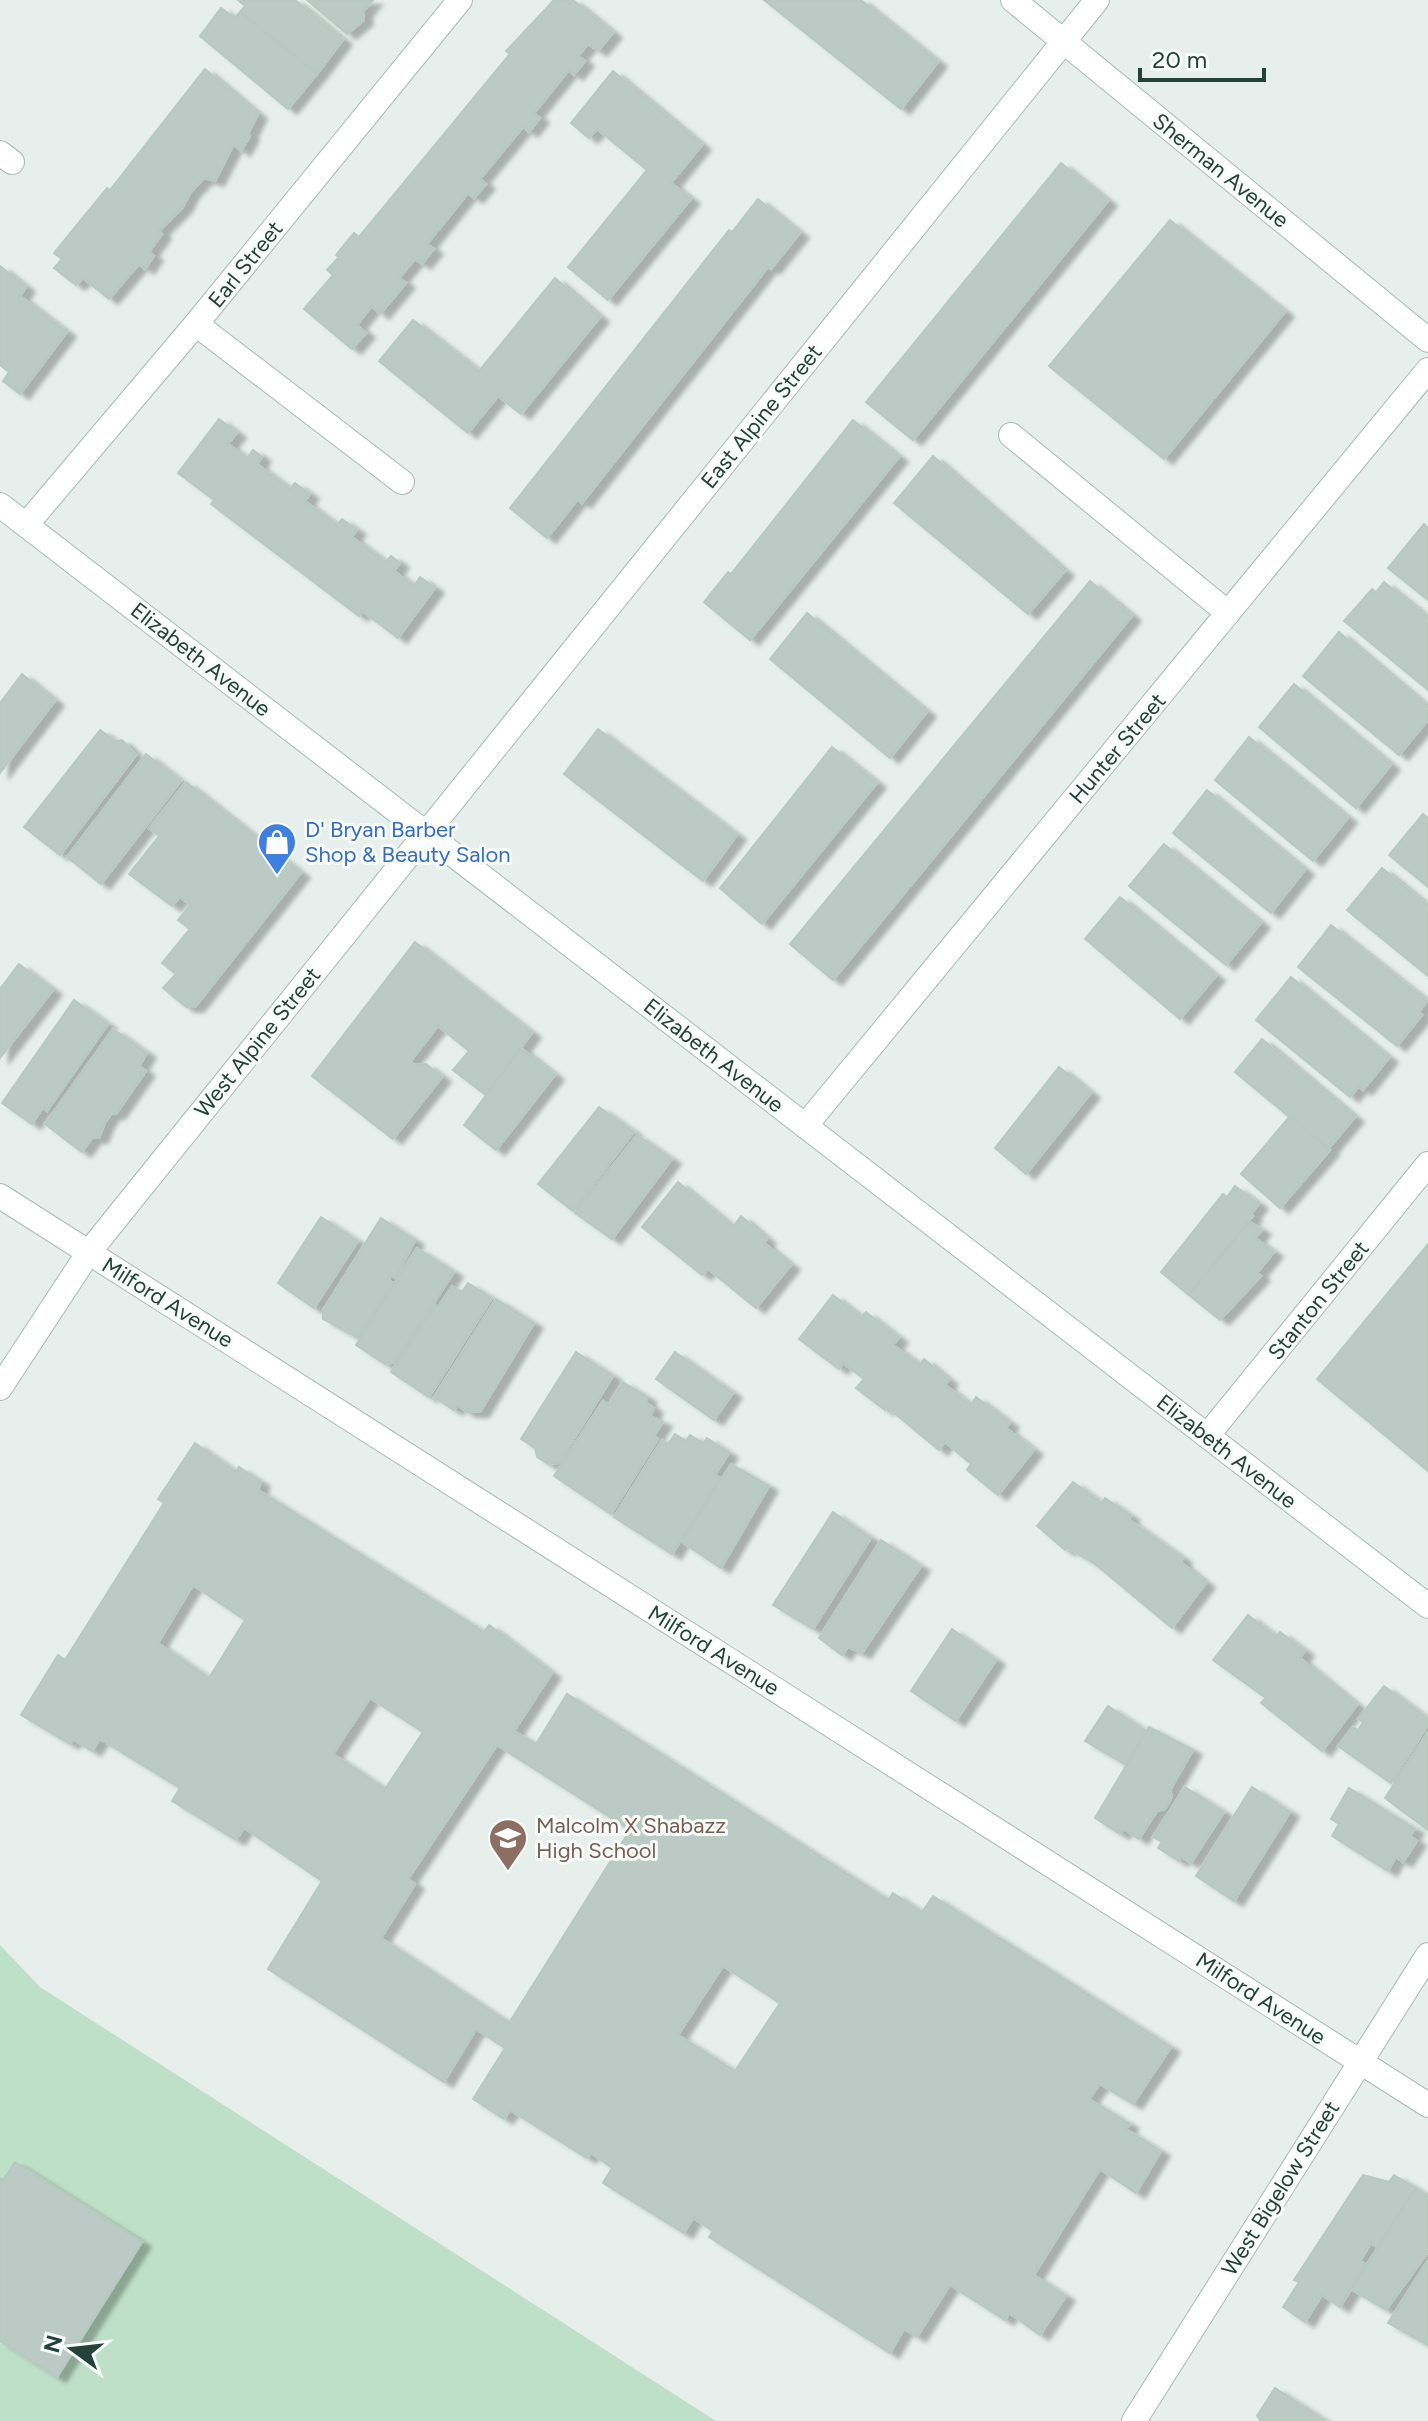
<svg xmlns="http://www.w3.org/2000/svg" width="1428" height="2421" font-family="Figtree,sans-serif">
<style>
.green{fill:#bfe0c8}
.building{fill:#bbcac4;stroke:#b8c9c2;stroke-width:2;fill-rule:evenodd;filter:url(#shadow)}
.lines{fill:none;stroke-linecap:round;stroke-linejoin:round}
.service-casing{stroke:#a8b8b2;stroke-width:26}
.minor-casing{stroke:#a8b8b2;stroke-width:26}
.tertiary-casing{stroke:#a8b8b2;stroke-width:26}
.secondary-casing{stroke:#a4bbb3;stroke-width:26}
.service{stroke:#fff;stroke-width:24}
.minor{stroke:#fff;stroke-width:24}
.tertiary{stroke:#fff;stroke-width:24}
.secondary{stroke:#fff;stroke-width:24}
.labels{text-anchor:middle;stroke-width:6;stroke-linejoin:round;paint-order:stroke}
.street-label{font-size:22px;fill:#24423a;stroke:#f7fbf9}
.shop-label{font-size:22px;fill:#366cbe;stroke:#f7fbf9;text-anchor:start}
.education-label{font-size:22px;fill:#785e54;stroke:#f7fbf9;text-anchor:start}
</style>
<defs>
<filter id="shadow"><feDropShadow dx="9" dy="5" stdDeviation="2" flood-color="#0004"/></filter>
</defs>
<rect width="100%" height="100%" fill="#e6efeb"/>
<polygon class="green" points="0,1945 40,1987 716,2421 0,2421"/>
<g class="building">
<polygon points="238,0 295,0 343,40 317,74 240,12 245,6"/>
<polygon points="307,0 373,0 363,12 364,20 347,34"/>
<polygon points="554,0 573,0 613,33 598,51 588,44 578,56 585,61 574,75 569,70 534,113 540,118 529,132 523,127 480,179 486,184 474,198 468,193 427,244 434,249 422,264 415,259 399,278 406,283 380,314 372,306 357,325 366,333 352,349 304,309 333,275 327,270 339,257 336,255 354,233 359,237 510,54 506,51"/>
<polygon points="764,0 861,0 938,62 901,109"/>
<polygon points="221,8 235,18 240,12 317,74 288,109 200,36"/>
<polygon points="205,69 258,114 248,134 250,136 241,151 234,145 232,148 215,181 204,178 190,193 183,207 159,231 162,234 149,252 154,256 145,269 139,264 109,299 83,278 76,285 54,268 62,259 54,253 107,188 110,190"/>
<polygon points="613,71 702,145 671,183 691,199 608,300 568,267 647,170 597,129 589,138 571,123"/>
<polygon points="1061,163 1108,201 913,440 866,402"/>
<polygon points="758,199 800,233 771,269 768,267 582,503 578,499 547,538 510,508 729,230 732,232"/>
<polygon points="1170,220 1285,312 1164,459 1049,366"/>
<polygon points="0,266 26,287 20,296 67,332 20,394 3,381 9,372 0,365"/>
<polygon points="555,278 600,317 521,414 498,396 468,433 379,361 413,320 479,371"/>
<polygon points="219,419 237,433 228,444 247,458 253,450 262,457 257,464 290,489 295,483 310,494 305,501 337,525 342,519 357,530 352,537 386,562 391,556 400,563 394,571 414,586 420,577 435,588 398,638 362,611 359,616 211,504 214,500 178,473"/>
<polygon points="853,420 899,457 750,640 704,602 728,572 731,574"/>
<polygon points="933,456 1065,571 1028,614 894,503"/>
<polygon points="1424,524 1428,528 1428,600 1388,568"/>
<polygon points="1090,581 1132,616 833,980 790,944"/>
<polygon points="1384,582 1428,618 1428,690 1344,621 1372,589 1376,592"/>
<polygon points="807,613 927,712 890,758 770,659"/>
<polygon points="1339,632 1428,707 1428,720 1399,755 1303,676"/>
<polygon points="22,674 55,701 0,773 0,703"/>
<polygon points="1294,684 1391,765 1356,808 1259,727"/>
<polygon points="598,729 737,835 703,881 564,774"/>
<polygon points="100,730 116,741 122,740 136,755 60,855 24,827"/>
<polygon points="1249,737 1348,818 1313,861 1215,780"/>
<polygon points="832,747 877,783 762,924 720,888"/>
<polygon points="146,754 181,781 101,884 67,857"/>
<polygon points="186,782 301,873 195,1007 186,1007 163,988 176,974 162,963 190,929 178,920 190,905 180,897 172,906 129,874 159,836 149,828"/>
<polygon points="1207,790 1305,870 1271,913 1173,833"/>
<polygon points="1423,814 1428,818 1428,887 1389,855"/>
<polygon points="1164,844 1261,923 1226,965 1129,886"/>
<polygon points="1382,868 1428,906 1428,976 1347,910"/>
<polygon points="1120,897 1216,976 1180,1019 1085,939"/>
<polygon points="1331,925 1427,1001 1419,1012 1422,1015 1397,1046 1298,967"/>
<polygon points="415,942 532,1033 486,1095 453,1070 469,1051 438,1026 410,1062 416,1065 426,1064 442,1077 393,1139 312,1076"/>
<polygon points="19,964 53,990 0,1058 0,989"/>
<polygon points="1291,977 1389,1058 1363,1090 1359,1086 1350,1097 1256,1020"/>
<polygon points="74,1000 108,1024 47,1111 43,1107 32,1124 2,1103"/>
<polygon points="113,1029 147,1053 139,1066 146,1071 116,1114 111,1114 105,1123 99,1138 92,1138 82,1152 45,1124"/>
<polygon points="1262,1039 1355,1117 1328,1149 1235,1072"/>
<polygon points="521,1048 555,1075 496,1150 464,1125"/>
<polygon points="1059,1067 1091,1093 1026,1174 995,1148"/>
<polygon points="599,1107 634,1132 573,1211 538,1184"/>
<polygon points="1290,1116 1330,1150 1280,1208 1241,1174"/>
<polygon points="637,1135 672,1159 612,1239 575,1213"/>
<polygon points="678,1182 733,1227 741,1216 767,1239 764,1243 791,1265 756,1308 708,1269 702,1275 642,1227"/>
<polygon points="1235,1186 1259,1204 1251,1214 1253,1216 1189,1295 1161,1272 1223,1194 1227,1197"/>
<polygon points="321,1217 358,1241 314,1308 278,1283"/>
<polygon points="381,1218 415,1240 396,1278 391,1275 389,1280 393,1283 358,1338 323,1319 323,1310"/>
<polygon points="1252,1223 1262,1230 1255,1238 1274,1252 1257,1273 1261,1276 1220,1320 1189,1295 1245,1227"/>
<polygon points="1428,1244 1428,1471 1317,1379"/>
<polygon points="417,1248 454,1272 395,1362 385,1364 356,1345"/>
<polygon points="468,1283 492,1298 429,1397 391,1372 435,1305 438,1307 452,1286 462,1292"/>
<polygon points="833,1295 861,1317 866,1312 899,1338 893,1345 920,1365 924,1359 949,1380 945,1385 971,1405 976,1397 1010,1423 1006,1428 1034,1450 998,1495 967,1470 971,1464 945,1442 939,1450 887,1407 885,1410 856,1388 864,1379 843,1363 839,1369 799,1339"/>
<polygon points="496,1299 534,1323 480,1412 467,1412 457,1405 454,1410 434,1397"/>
<polygon points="576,1352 613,1376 559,1463 548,1464 537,1457 535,1448 521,1439"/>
<polygon points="675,1352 733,1393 714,1420 656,1379"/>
<polygon points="623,1382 647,1397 647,1403 654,1408 650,1416 663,1422 654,1436 658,1439 611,1514 554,1476 603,1401 609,1405"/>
<polygon points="675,1434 686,1441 690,1435 703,1443 707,1438 729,1453 715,1475 720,1478 672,1554 614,1517 662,1440 668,1444"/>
<path d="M195,1443l41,29 3,-5 22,15 -3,8 226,142 5,-7 63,48 -38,58 22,13 31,-50 321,206 5,-7 29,19 11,-16 238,151 -38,57 -33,-20 -11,15 41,25 -4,5 35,22 -25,42 -36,-24 -66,106 32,21 -26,39 -31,-22 -4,7 -55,-35 -33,52 -13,-8 -14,24 -181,-116 4,-6 -20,-13 -9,15 -81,-50 9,-15 -21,-15 -4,5 -77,-48 -6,9 -31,-20 32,-51 -29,-19 -32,53 -176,-113 54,-88 -78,-53 -8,12 -64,-39 8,-13 -80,-49 -8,12 -19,-12 -3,5 -49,-29 37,-60 7,5 99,-157 -6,-4zM193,1585l52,35 -36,58 -51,-35zM370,1698l53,34 -38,57 -52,-35zM497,1745l133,85 -121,193 -128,-85 34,-54 -7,-5zM723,1966l57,37 -45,68 -57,-36z"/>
<polygon points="731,1464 769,1486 721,1568 682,1542"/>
<polygon points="1073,1482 1102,1503 1105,1498 1131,1516 1128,1519 1183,1558 1181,1562 1206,1583 1172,1628 1095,1564 1068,1548 1065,1550 1037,1526"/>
<polygon points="833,1512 871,1538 813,1629 773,1605"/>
<polygon points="881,1540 921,1566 862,1653 848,1647 842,1655 819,1638"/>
<polygon points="1248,1615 1276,1637 1280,1632 1305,1651 1300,1658 1357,1705 1322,1751 1261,1703 1266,1698 1213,1660"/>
<polygon points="952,1629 996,1660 956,1721 911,1691"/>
<polygon points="1384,1686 1428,1719 1428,1725 1391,1783 1338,1746 1353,1727 1358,1730 1363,1722 1358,1719"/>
<polygon points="1108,1706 1146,1731 1126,1765 1085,1741"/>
<polygon points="1149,1727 1193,1750 1170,1790 1172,1797 1165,1809 1157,1811 1139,1839 1124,1829 1120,1834 1095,1818"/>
<polygon points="1428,1732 1428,1830 1385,1798"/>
<polygon points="1185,1787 1224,1812 1191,1863 1181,1857 1179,1861 1158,1848 1162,1842 1153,1837"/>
<polygon points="1252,1787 1290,1812 1234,1901 1196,1876"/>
<polygon points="1349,1788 1415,1829 1410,1836 1417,1841 1403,1862 1396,1857 1388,1871 1332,1836 1339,1824 1331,1819"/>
<polygon points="15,2162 142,2242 57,2377 0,2341 0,2178 3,2180"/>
<polygon points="1363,2175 1389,2182 1394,2175 1416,2188 1378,2248 1371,2243 1360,2261 1367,2265 1340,2307 1322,2295 1305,2322 1283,2307 1299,2282 1294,2280"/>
<polygon points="1416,2188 1428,2197 1428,2252 1386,2310 1351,2289"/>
<polygon points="1428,2260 1428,2345 1388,2323"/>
<polygon points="1275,2388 1326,2421 1261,2421 1257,2416"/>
</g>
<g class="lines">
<g class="service-casing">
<g id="service">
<polyline points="0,153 12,162"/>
<polyline points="196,324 402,482"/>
<polyline points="1011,435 1228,613"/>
<polyline points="0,1388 89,1252"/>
</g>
</g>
<g class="minor-casing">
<g id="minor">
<polyline points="1013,0 1428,340"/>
<polyline points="26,525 196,324 460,0"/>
<polyline points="805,1126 1428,370"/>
<polyline points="0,1196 1428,2105"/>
<polyline points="89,1252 1097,0"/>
<polyline points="1207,1436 1428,1164"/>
</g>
</g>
<g class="tertiary-casing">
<polyline id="tertiary" points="1134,2421 1428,1955"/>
</g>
<g class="secondary-casing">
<polyline id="secondary" points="0,505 1428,1606"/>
</g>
<use href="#service" class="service"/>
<use href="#minor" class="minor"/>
<use href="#tertiary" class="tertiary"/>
<use href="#secondary" class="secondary"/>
</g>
<defs>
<g id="shop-pin" transform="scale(2)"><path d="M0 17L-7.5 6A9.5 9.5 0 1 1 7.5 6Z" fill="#3f7fe0" stroke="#f7fbf9"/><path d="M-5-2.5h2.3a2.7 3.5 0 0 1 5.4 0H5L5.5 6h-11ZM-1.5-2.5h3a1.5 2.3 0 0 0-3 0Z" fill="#fff"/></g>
<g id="school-pin" transform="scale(2)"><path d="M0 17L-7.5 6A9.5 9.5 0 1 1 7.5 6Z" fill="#8d6e63" stroke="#f7fbf9"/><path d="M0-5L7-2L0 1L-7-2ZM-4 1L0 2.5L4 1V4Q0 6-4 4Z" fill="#fff"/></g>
</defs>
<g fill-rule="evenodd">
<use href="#shop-pin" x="277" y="842"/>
<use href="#school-pin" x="508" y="1838"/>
</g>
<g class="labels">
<g class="street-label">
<text transform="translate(1221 170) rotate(39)" y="8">Sherman Avenue</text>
<text transform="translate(245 264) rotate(-51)" y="8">Earl Street</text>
<text transform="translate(761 416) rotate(-51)" y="8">East Alpine Street</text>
<text transform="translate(201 659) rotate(38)" y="8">Elizabeth Avenue</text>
<text transform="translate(1117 748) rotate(-50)" y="8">Hunter Street</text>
<text transform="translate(257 1042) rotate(-51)" y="8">West Alpine Street</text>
<text transform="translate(714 1055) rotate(38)" y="8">Elizabeth Avenue</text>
<text transform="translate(1318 1300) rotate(-51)" y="8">Stanton Street</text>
<text transform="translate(168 1302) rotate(32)" y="8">Milford Avenue</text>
<text transform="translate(1227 1451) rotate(38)" y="8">Elizabeth Avenue</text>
<text transform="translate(714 1650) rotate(32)" y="8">Milford Avenue</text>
<text transform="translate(1261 1998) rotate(33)" y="8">Milford Avenue</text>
<text transform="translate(1280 2188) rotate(-58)" y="8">West Bigelow Street</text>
</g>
<g class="shop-label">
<text x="305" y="837">D' Bryan Barber<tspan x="305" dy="25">Shop &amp; Beauty Salon</tspan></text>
</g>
<g class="education-label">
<text x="536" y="1833">Malcolm X Shabazz<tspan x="536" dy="25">High School</tspan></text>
</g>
</g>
<g transform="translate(72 2349) rotate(285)" stroke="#f7fbf9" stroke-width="6" paint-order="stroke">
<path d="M0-6L14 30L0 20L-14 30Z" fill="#24423a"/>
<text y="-12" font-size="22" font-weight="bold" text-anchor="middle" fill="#24423a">N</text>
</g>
<path d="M1140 68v12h124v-12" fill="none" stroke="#24423a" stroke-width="4"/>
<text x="1152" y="68" font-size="24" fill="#24423a" stroke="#f7fbf9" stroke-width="6" paint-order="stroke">20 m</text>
</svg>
